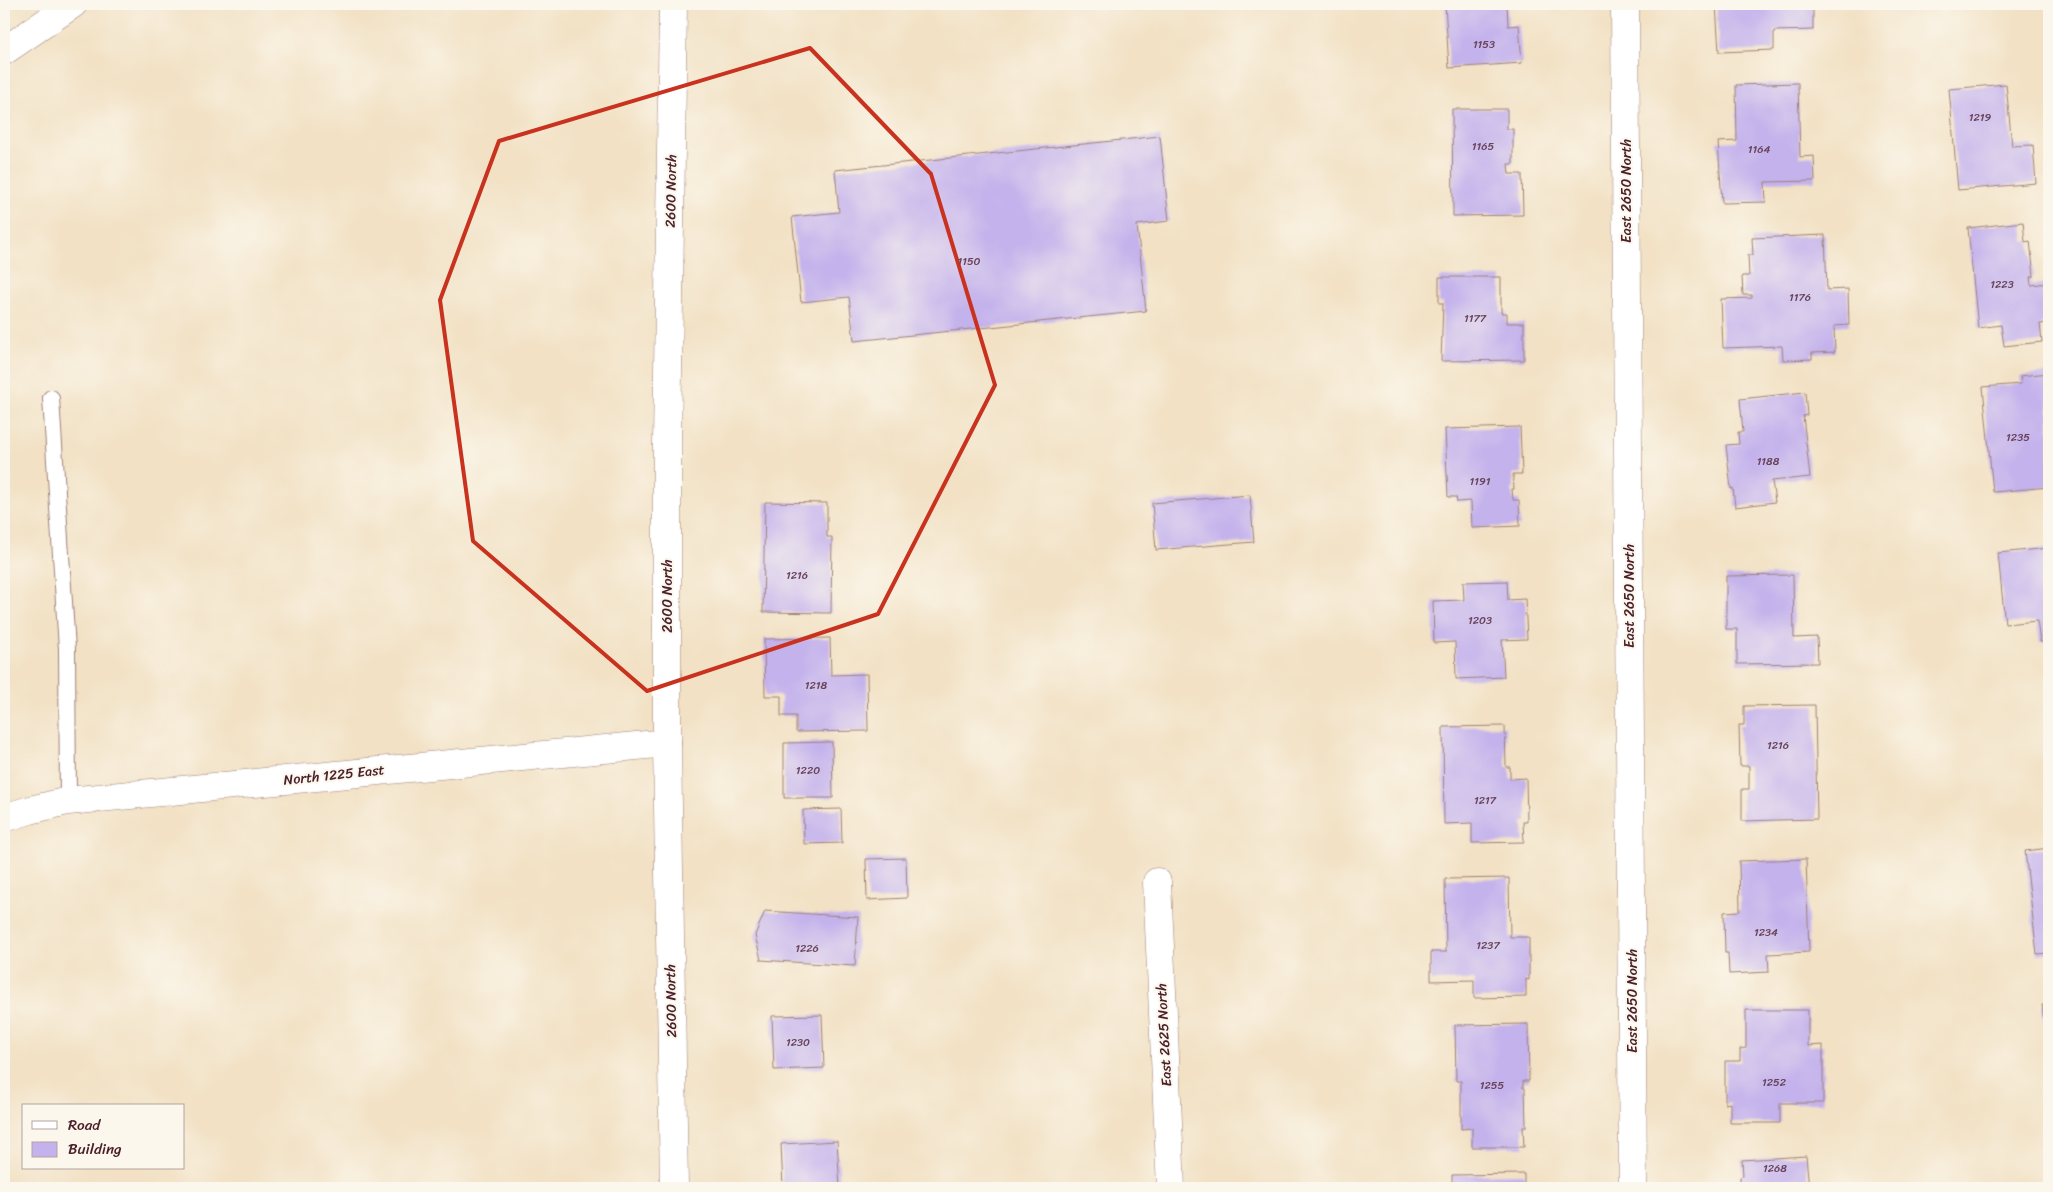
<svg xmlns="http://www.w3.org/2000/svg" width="2053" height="1192" viewBox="0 0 2053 1192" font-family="Sriracha,sans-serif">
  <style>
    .building { fill: #c4b2ec }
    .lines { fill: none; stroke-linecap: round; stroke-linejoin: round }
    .lane-casing { stroke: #9e8078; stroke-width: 18 }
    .street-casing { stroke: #9e8078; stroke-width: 29 }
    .secondary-casing { stroke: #9e8078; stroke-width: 29 }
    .lane { stroke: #fff; stroke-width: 16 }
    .street { stroke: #fff; stroke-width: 28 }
    .secondary { stroke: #fff; stroke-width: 28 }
    .marked { fill: none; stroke: #c8321e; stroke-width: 4; stroke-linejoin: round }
    .labels { text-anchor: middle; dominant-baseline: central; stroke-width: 4; stroke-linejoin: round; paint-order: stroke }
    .number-label { font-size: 11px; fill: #68445b }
    .street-label { font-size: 14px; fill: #4a1f2b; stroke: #fbf7ec }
  </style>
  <rect width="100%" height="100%" fill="#fbf7ec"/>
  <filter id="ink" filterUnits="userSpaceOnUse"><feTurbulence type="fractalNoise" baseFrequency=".02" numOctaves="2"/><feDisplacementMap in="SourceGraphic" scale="10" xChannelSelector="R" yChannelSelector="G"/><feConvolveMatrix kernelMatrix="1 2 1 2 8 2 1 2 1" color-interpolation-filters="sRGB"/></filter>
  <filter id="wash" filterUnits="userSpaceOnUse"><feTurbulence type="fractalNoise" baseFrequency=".0096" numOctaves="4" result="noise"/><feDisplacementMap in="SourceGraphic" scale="20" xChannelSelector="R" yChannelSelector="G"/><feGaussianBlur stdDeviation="1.12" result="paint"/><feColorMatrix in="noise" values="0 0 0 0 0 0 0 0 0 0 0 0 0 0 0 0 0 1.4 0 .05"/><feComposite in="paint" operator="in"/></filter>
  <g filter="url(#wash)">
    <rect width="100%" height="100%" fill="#f2e1c4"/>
    <g id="blocks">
      <g class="building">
        <polygon points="1445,4 1507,4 1508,26 1519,25 1522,63 1449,68"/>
        <polygon points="1716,4 1813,4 1813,30 1774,31 1774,50 1719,52"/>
        <polygon points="1798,83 1800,157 1814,156 1815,181 1765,182 1766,202 1722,203 1718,142 1737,141 1736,85"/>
        <polygon points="2006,84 2012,146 2033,145 2036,183 1958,190 1949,89"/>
        <polygon points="1452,109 1507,109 1507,129 1513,129 1513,164 1508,164 1509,174 1522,174 1523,215 1453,216"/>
        <polygon points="1160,136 1169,221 1137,225 1146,311 854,341 849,297 801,302 792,217 839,212 835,170"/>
        <polygon points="2023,222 2025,242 2030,241 2034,276 2030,277 2031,285 2049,283 2049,323 2040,324 2042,342 2004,346 2001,325 1978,328 1968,228"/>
        <polygon points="1825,235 1827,290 1848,289 1849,325 1834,326 1835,352 1812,353 1812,359 1783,360 1782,346 1723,348 1721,299 1752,298 1752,295 1743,295 1742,276 1749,276 1748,255 1753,255 1752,238"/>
        <polygon points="1439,277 1501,277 1501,313 1507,313 1507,323 1524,323 1524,360 1441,361 1443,303 1439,303"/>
        <polygon points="2049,373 2049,487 1993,492 1983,387 2021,384 2020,376"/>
        <polygon points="1805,392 1807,415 1803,416 1810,477 1772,481 1775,502 1735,507 1733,488 1731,489 1726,445 1739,444 1738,432 1743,432 1740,399"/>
        <polygon points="1520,427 1522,474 1513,474 1514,489 1512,489 1513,500 1519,500 1520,526 1472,528 1471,501 1457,502 1456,497 1448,497 1445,429"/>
        <polygon points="1250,495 1254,542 1156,550 1152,503"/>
        <polygon points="765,502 827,503 827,537 832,537 831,613 763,612"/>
        <polygon points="2049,548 2049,641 2040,642 2037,621 2005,624 1998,553"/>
        <polygon points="1793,575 1794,638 1817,637 1818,663 1737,664 1737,629 1726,629 1726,576"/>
        <polygon points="1507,581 1508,600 1525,599 1527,639 1502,640 1504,677 1456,679 1455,642 1434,643 1433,601 1464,600 1463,582"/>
        <polygon points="830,638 831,675 867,674 868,731 796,732 796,716 781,716 781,696 765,696 764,639"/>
        <polygon points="1815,705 1817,819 1742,821 1742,789 1749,789 1749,766 1740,766 1739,725 1744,725 1744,706"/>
        <polygon points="1505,726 1506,767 1510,767 1510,779 1526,778 1527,822 1523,822 1524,842 1472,843 1472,823 1444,824 1443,727"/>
        <polygon points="832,742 833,798 784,798 784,743"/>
        <polygon points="841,809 842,843 804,844 803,810"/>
        <polygon points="2049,848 2049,953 2037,954 2025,851"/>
        <polygon points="906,858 907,898 867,900 866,859"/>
        <polygon points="1806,859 1809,952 1768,954 1769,972 1729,974 1728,953 1725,953 1724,912 1740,911 1739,861"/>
        <polygon points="1509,878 1510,937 1529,937 1529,980 1526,979 1526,997 1474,998 1474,980 1431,981 1431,952 1446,952 1445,879"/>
        <polygon points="765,911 858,917 855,966 761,960 755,935"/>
        <polygon points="2049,1004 2049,1055 2048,1056 2042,1005"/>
        <polygon points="1746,1010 1808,1010 1808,1046 1823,1045 1823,1103 1780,1103 1780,1123 1730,1123 1730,1103 1725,1104 1725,1061 1740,1061 1740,1049 1746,1048"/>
        <polygon points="822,1015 824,1068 774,1070 772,1016"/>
        <polygon points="1528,1024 1529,1081 1523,1081 1523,1088 1525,1088 1526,1127 1523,1127 1524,1147 1472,1147 1472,1128 1461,1129 1461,1081 1456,1081 1455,1025"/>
        <polygon points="837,1141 840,1188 783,1188 781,1144"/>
        <polygon points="1806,1156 1809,1188 1740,1188 1740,1177 1743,1176 1742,1160"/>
        <polygon points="1524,1174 1524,1188 1452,1188 1452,1175"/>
      </g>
    </g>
  </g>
  <g filter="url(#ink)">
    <use href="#blocks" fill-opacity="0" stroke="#9e8078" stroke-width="1"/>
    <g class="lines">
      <g class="lane-casing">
        <polyline id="lane" points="51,398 67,649 68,801"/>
      </g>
      <g class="street-casing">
        <g id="street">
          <polyline points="1625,4 1633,1188"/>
          <polyline points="4,51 73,4"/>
          <polyline points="4,818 30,810 68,801 667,743"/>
          <polyline points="1157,882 1171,1188"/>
        </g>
      </g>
      <g class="secondary-casing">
        <polyline id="secondary" points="673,4 667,445 667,743 674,1188"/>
      </g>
      <use href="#lane" class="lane"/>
      <use href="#street" class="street"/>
      <use href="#secondary" class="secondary"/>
    </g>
  </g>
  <path class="marked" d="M810,48L931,174L995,385L878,614L647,691L473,541L440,300L499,141Z"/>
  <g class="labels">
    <g class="number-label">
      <text x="1484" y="44">1153</text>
      <text x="1980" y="117">1219</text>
      <text x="1483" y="146">1165</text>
      <text x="1759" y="149">1164</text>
      <text x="969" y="261">1150</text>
      <text x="2002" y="284">1223</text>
      <text x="1800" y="297">1176</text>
      <text x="1475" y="318">1177</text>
      <text x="2018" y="437">1235</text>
      <text x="1768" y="461">1188</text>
      <text x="1480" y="481">1191</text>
      <text x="797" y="575">1216</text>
      <text x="1480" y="620">1203</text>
      <text x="816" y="685">1218</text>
      <text x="1778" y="745">1216</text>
      <text x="808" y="770">1220</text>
      <text x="1485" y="800">1217</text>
      <text x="1766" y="932">1234</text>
      <text x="1488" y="945">1237</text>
      <text x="807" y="948">1226</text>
      <text x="798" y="1042">1230</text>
      <text x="1774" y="1082">1252</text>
      <text x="1492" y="1085">1255</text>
      <text x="1775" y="1168">1268</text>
    </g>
    <g class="street-label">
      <text transform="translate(671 191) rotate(-89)">2600 North</text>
      <text transform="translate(1626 191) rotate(-90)">East 2650 North</text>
      <text transform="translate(667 596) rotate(-90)">2600 North</text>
      <text transform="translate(1629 596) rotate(-90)">East 2650 North</text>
      <text transform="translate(334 775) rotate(-6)">North 1225 East</text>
      <text transform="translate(671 1001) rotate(-91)">2600 North</text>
      <text transform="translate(1632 1001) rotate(-90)">East 2650 North</text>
      <text transform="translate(1164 1035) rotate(-93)">East 2625 North</text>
    </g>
  </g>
  <rect width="2053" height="1192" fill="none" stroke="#fbf7ec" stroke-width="20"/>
  <rect x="22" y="1104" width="162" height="65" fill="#fbf7ec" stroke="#b4a19f"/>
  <rect x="32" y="1121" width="25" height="8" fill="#ffffff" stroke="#b4a19f"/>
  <text x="68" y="1130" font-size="15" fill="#4a1f2b">Road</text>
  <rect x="32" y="1142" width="25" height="15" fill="#c4b2ec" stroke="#b4a19f"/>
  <text x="68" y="1154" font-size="15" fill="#4a1f2b">Building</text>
</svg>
